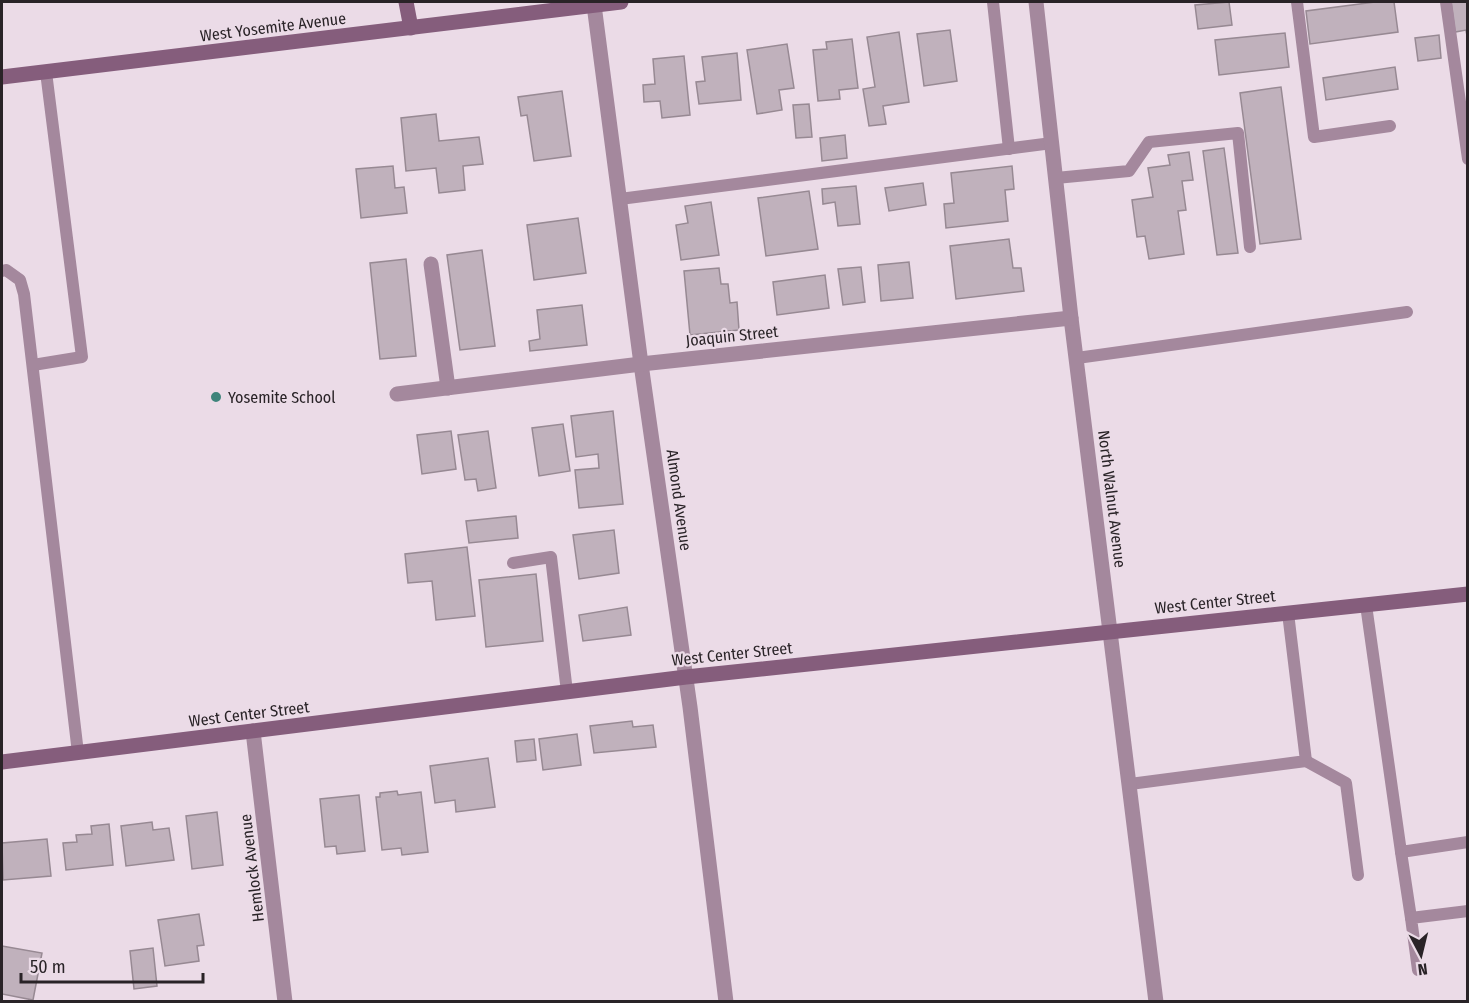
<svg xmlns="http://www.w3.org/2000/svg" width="1469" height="1003" viewBox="0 0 1469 1003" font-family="'Fira Sans Condensed',sans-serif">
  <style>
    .building { fill: #c0b1bc; stroke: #978993; stroke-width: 1.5 }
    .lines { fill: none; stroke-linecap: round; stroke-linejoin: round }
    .lane { stroke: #a4889d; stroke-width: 12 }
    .street { stroke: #a4889d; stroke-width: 15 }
    .secondary { stroke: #855d7c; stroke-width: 15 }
    .poi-dot { fill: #3e847b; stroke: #ebdbe7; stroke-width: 2 }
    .labels { text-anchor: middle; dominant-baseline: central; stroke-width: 4.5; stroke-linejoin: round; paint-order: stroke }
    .street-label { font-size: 16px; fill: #292327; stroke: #ebdbe7 }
    .poi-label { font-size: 16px; fill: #292327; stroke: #ebdbe7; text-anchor: start }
  </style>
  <rect width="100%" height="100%" fill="#ebdbe7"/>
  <g class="building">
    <polygon points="1229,2 1232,25 1198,29 1195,5"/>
    <polygon points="1375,2 1394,2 1398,32 1310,44 1306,11"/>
    <polygon points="1451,2 1468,2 1468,41 1466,30 1455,32"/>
    <polygon points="950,30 957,81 924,86 917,34"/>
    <polygon points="899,32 909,102 883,106 886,124 869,126 863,89 875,87 867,37"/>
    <polygon points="1285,33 1289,67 1219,75 1215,40"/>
    <polygon points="1439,35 1441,58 1418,61 1415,38"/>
    <polygon points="852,39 858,88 839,90 840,99 818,101 813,50 827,49 826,42"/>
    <polygon points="787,44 794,88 779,90 782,110 757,114 747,50"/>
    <polygon points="737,53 741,100 699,104 696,82 705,81 702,57"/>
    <polygon points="684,56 690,115 662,118 660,101 644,102 643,85 655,84 653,59"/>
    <polygon points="1395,67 1398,89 1326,100 1323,78"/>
    <polygon points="1281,87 1301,239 1260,244 1240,93"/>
    <polygon points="562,91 571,156 534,161 527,115 521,116 518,97"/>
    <polygon points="809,104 812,137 796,138 793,105"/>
    <polygon points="436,114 439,141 479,137 483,164 463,166 465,190 439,193 436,168 406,171 401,118"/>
    <polygon points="845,135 847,158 822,161 820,138"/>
    <polygon points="1224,148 1238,253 1217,255 1203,151"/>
    <polygon points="1189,152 1193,180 1182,181 1186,210 1178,211 1184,254 1149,259 1145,236 1137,237 1132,200 1153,197 1148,168 1170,165 1168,155"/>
    <polygon points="393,166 395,188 404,187 407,213 361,218 356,169"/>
    <polygon points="1012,166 1014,189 1005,190 1008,221 946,228 944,204 954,203 951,173"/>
    <polygon points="923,183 926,205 889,211 885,188"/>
    <polygon points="856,186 860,224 838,226 835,202 823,204 822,189"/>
    <polygon points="809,191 818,249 766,256 758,198"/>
    <polygon points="711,202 719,255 681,260 676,225 688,223 685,206"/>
    <polygon points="578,218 586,273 534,280 527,225"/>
    <polygon points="1009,239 1013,268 1021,268 1024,291 956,299 950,246"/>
    <polygon points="482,250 495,346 460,350 447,255"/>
    <polygon points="406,259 416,356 380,359 370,263"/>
    <polygon points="909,262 913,298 881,301 878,265"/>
    <polygon points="861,267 865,302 843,305 838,269"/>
    <polygon points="719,268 721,284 728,284 730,303 737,302 739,330 690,335 684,271"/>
    <polygon points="825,275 829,308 777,315 773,282"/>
    <polygon points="582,305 587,345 530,351 529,341 540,339 537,310"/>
    <polygon points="613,411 623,504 579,508 575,470 599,468 598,454 576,457 571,416"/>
    <polygon points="563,424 570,471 539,476 532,428"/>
    <polygon points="451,431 456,469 422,474 417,435"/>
    <polygon points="488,431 496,488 478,491 476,479 465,480 458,435"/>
    <polygon points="516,516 518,538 469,543 466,521"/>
    <polygon points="614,530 619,573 579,579 573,535"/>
    <polygon points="467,547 475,616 436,620 432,581 408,583 405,554"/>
    <polygon points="536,574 543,641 486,647 479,580"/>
    <polygon points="627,607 631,635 583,641 579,615"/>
    <polygon points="632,721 633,727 653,725 656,747 594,753 590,726"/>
    <polygon points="577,734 581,765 543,770 539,739"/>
    <polygon points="534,739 536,760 517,762 515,741"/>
    <polygon points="488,758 495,807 456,812 455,800 435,803 430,766"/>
    <polygon points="397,791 398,795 421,792 428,852 402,855 401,848 382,850 376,797 380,797 380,793"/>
    <polygon points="359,795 365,851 337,854 336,846 325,847 320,799"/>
    <polygon points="217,812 223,865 192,869 186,816"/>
    <polygon points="152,822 153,830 169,828 174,860 126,866 121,826"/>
    <polygon points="109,824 113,865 66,870 63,843 77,842 76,835 92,834 91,826"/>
    <polygon points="47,839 51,876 3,880 2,843"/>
    <polygon points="199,914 204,945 197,946 199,961 165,966 158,920"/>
    <polygon points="2,946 42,953 33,1000 2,994"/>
    <polygon points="153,948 157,986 134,989 130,951"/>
  </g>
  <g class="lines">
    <g class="lane">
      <polyline points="993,2 1009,149"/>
      <polyline points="1297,2 1314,137 1390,126"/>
      <polyline points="1446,2 1468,159"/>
      <polyline points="1056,178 1129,171 1149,142 1238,133 1250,247"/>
      <polyline points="620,199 1052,143"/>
      <polyline points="2,271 6,270 20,280 24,294 78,753"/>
      <polyline points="1077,358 1407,312"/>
      <polyline points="33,365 82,357 46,72"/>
      <polyline points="513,563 551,557 567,692"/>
      <polyline points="1366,605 1401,852 1468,842"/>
      <polyline points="1306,761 1346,783 1358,875"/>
      <polyline points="1130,784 1306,761 1288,613"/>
      <polyline points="1401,852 1411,918"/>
      <polyline points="1418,970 1411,918 1468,911"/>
    </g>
    <g class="street">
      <polyline points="1036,2 1071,318 1156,1002"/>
      <polyline points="594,5 641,364 690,707 726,1002"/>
      <polyline points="431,264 448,388"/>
      <polyline points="397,394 641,364 1071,318"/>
      <polyline points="253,731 285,1002"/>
    </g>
    <g class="secondary">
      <polyline points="406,2 411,28"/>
      <polyline points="2,77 621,2"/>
      <polyline points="2,762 686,677 1468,594"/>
    </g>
  </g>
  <circle class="poi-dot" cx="216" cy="397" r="6"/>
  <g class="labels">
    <g class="street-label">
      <text transform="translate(273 27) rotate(-7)">West Yosemite Avenue</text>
      <text transform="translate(732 336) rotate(-6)">Joaquin Street</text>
      <text transform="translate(1112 499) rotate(83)">North Walnut Avenue</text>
      <text transform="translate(679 500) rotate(82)">Almond Avenue</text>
      <text transform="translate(1215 602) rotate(-6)">West Center Street</text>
      <text transform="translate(732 654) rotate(-6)">West Center Street</text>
      <text transform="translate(249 714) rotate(-7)">West Center Street</text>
      <text transform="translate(252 868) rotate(-97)">Hemlock Avenue</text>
    </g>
    <g class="poi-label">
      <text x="228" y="397">Yosemite School</text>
    </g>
  </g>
  <rect width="1469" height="1003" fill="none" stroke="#292327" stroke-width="6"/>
  <g transform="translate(1421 955) rotate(173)" stroke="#ebdbe7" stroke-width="4.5" paint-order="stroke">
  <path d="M0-4.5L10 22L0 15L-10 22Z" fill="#292327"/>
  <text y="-9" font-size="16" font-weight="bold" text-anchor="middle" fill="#292327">N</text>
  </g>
  <path d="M21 973v9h182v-9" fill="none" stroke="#292327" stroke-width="3"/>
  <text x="30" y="973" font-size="18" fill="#292327" stroke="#ebdbe7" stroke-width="4.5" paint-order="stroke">50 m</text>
</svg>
